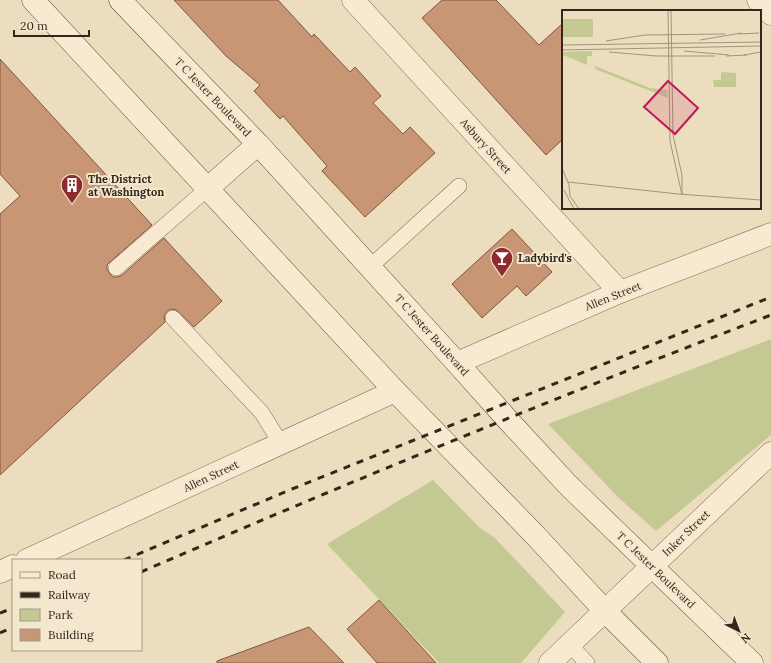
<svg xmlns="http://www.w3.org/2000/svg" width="771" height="663" viewBox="0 0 771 663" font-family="Lora,serif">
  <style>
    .green { fill: #c4c993 }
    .building { fill: #c89575; stroke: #81573f }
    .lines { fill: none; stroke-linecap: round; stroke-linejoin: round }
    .lane-casing { stroke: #836d58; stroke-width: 16 }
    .street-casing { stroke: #836d58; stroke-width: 23 }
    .secondary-casing { stroke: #644f3b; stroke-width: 23 }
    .lane { stroke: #f7ead1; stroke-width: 15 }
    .street { stroke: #f7ead1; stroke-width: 22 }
    .secondary { stroke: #f7ead1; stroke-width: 22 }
    .rail { stroke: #33261c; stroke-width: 3; stroke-dasharray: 7 7; stroke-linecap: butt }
    .labels { text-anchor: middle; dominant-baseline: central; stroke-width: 4; stroke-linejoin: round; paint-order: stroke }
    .street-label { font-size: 11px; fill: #33261c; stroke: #f3e7cd }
    .poi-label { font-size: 11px; font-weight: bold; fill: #33261c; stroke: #f3e7cd; text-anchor: start }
    .inset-road { fill: none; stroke: #a1947d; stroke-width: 1 }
    .view { fill: #c2185b; fill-opacity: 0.15; stroke: #c2185b; stroke-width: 2 }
    .inset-edge { fill: none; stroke: #33261c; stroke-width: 2 }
  </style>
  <rect width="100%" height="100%" fill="#ebddbe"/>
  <g class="green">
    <polygon points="771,339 771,435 656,531 619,498 548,424"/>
    <polygon points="433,480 480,528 494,537 565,612 521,663 439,663 327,544"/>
  </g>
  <g class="building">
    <polygon points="174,0 278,0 312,37 314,34 350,72 355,67 381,96 373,103 403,134 410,127 435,153 365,217 322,171 327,166 283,116 280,119 254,91 260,85 226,56"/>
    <polygon points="442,0 496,0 539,45 563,23 563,139 546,155 422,18"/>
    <polygon points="0,59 152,225 110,262 107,265 107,269 110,274 113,277 117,277 122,275 164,238 222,301 194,327 176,310 171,309 167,311 164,316 165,322 0,475 0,214 20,196 0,174"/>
    <polygon points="512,229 552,272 526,296 517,286 482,318 452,284"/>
    <polygon points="379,600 436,663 377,663 347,629"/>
    <polygon points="309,627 344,663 217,663 217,661"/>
  </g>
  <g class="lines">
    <g class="lane-casing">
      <g id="lane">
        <polyline points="370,267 459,186"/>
        <polyline points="116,268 207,189"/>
        <polyline points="173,318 262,413 281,444"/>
        <polyline points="570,645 587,663"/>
      </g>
    </g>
    <g class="street-casing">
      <g id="street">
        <polyline points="353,0 620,292"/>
        <polyline points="758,0 771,14"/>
        <polyline points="457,363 620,292 771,234"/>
        <polyline points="27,560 395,391"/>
        <polyline points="0,572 13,566"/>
        <polyline points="550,663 771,453"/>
      </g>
    </g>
    <g class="secondary-casing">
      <g id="secondary">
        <polyline points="33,0 395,391 535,535 605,611 657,663"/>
        <polyline points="120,0 258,144 457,363 507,419 568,485 752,663"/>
        <polyline points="207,189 258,144"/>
      </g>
    </g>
    <use href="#lane" class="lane"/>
    <use href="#street" class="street"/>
    <use href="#secondary" class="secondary"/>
    <g class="rail">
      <polyline points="124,560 292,489 771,297"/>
      <path d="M141,572C349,482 559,396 771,315"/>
      <polyline points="0,613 13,608"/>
      <polyline points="0,633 13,627"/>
    </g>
  </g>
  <defs>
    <g id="building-pin" transform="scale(1.15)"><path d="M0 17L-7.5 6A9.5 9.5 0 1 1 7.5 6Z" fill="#8f2a2e" stroke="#f3e7cd"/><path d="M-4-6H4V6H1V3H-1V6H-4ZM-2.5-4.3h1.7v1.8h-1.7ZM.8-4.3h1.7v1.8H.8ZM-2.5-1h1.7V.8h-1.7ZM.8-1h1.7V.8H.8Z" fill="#fff"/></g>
    <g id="bar-pin" transform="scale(1.15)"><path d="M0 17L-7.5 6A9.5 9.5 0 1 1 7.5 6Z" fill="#8f2a2e" stroke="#f3e7cd"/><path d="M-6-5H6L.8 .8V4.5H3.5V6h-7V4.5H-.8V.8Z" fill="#fff"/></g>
  </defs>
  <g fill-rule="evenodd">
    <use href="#building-pin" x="72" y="185"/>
    <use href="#bar-pin" x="502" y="258"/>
  </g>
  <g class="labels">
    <g class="street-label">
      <text transform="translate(213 97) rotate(46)">T C Jester Boulevard</text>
      <text transform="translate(486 146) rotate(48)">Asbury Street</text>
      <text transform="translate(613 296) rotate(-22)">Allen Street</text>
      <text transform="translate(432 335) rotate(48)">T C Jester Boulevard</text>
      <text transform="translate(211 476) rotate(-25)">Allen Street</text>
      <text transform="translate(686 533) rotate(-44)">Inker Street</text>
      <text transform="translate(656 570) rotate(44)">T C Jester Boulevard</text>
    </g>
    <g class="poi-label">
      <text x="88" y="179">The District<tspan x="88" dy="13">at Washington</tspan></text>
      <text x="518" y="258">Ladybird's</text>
    </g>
  </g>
  <g transform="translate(562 10)">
    <rect width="199" height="199" fill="#ebddbe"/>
    <path d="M0,9H31V27H0ZM30,41V46H25V55L1,45V42ZM33,56L88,78L105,80L106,88L33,59ZM159,62L174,63V77H152L151,70H159Z" fill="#c4c993"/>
    <path class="inset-road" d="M106,0L108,131L120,185M109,0L111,125L120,165V185M177,24L197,23M83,25L163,24M138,30L179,23M44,31L83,25M0,35L199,32M0,40L199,36M122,41L167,45M47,42L94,46M182,45L199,42M94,46H153M164,46L185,45M0,158L7,175L8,186L17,199M6,172L116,184L199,190M2,180L12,199"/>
    <path class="view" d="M106,71L136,98L113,124L82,97Z"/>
    <rect width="199" height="199" class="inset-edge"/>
  </g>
  <rect x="12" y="559" width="130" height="92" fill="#f3e7cd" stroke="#a69a86"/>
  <rect x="20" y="572" width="20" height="6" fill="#f7ead1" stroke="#a69a86"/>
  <text x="48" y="579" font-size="12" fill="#33261c">Road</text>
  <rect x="20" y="592" width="20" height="6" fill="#33261c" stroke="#a69a86"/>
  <text x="48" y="599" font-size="12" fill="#33261c">Railway</text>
  <rect x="20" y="609" width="20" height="12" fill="#c4c993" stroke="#a69a86"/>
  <text x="48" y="619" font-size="12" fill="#33261c">Park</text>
  <rect x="20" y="629" width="20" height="12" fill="#c89575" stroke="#a69a86"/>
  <text x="48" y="639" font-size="12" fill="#33261c">Building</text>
  <g transform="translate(739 631) rotate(138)" stroke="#f3e7cd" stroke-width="3" paint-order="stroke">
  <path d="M0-3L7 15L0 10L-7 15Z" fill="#33261c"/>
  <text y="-6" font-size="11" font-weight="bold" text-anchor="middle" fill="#33261c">N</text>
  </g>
  <path d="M14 30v6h75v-6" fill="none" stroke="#33261c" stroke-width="2"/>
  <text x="20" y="30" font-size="12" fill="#33261c" stroke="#f3e7cd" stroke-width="3" paint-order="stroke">20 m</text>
</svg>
